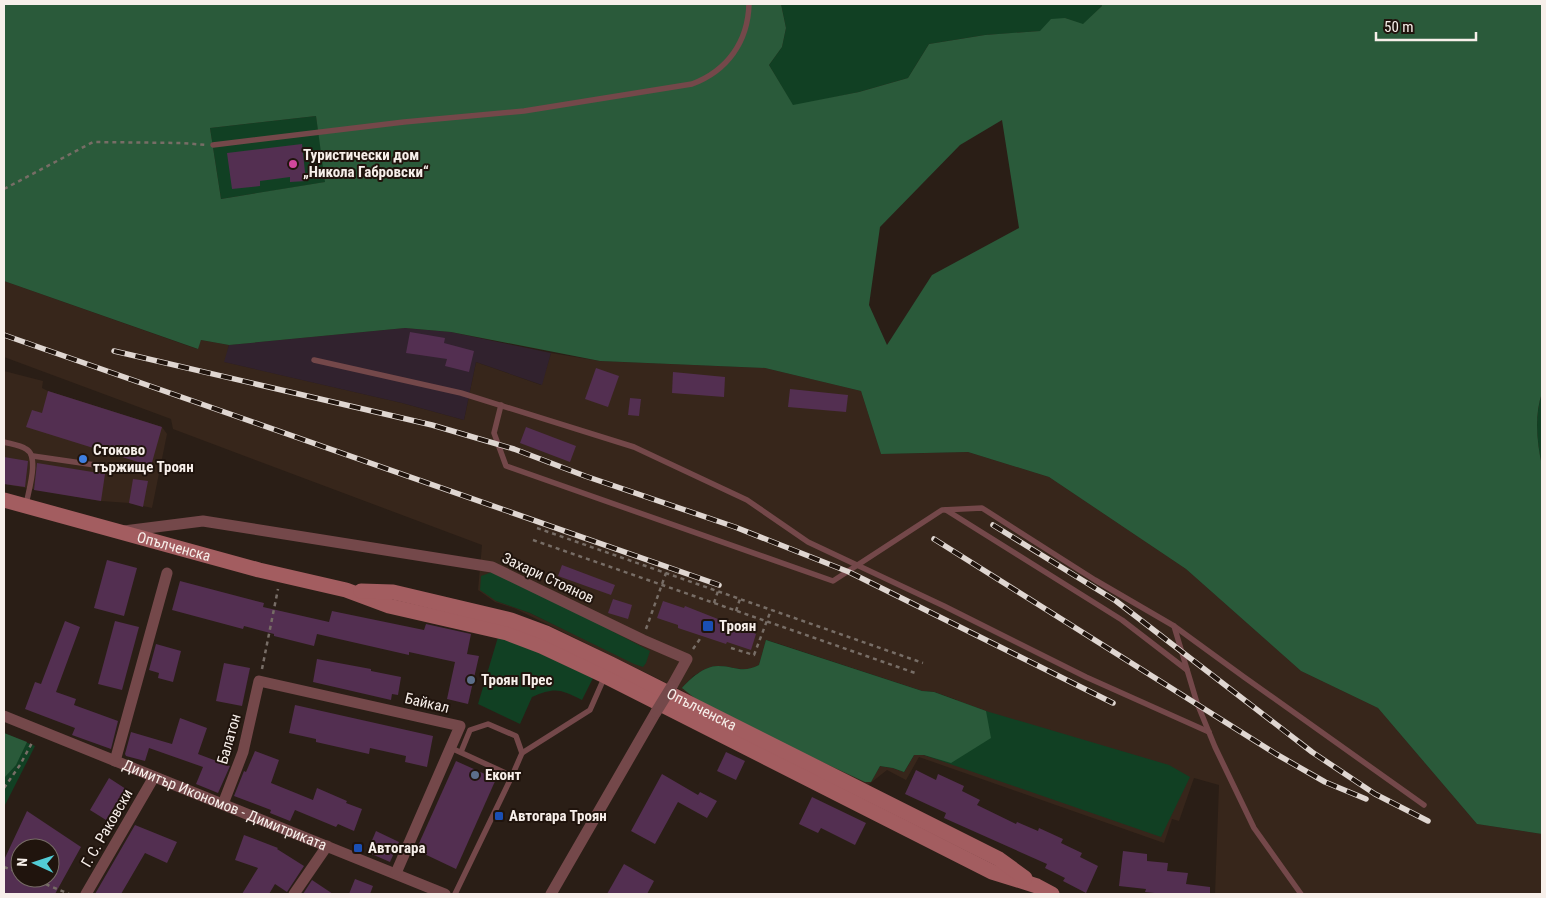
<svg xmlns="http://www.w3.org/2000/svg" width="1546" height="898" viewBox="0 0 1546 898" font-family="'Roboto Condensed',sans-serif">
  <style>
    .built { fill: #37261b; fill-rule: evenodd }
    .industrial { fill: #31222e }
    .green { fill: #114023 }
    .forest { fill: #2a5a3a; fill-rule: evenodd }
    .building { fill: #532f51; fill-rule: evenodd }
    .lines { fill: none; stroke-linecap: round; stroke-linejoin: round }
    .path { stroke: #776d66; stroke-width: 2.5; stroke-dasharray: 4 4; stroke-linecap: butt }
    .lane { stroke: #74484a; stroke-width: 5.5 }
    .street { stroke: #74484a; stroke-width: 11 }
    .secondary { stroke: #a35d60; stroke-width: 15 }
    .rail-casing { stroke: #dfd6d1; stroke-width: 5.5 }
    .rail { stroke: #20140d; stroke-width: 4; stroke-dasharray: 11; stroke-linecap: butt }
    .street-bridge { stroke: #74484a; stroke-width: 11 }
    .hotel-dot { fill: #d1479c; stroke: #20140d; stroke-width: 2 }
    .shop-dot { fill: #3f7fe0; stroke: #20140d; stroke-width: 2 }
    .transit-dot { fill: #1a4fb4; stroke: #20140d; stroke-width: 2 }
    .service-dot { fill: #5c6f8a; stroke: #20140d; stroke-width: 2 }
    .labels { text-anchor: middle; dominant-baseline: central; stroke-width: 4; stroke-linejoin: round; paint-order: stroke }
    .poi-label { font-size: 15px; font-weight: bold; fill: #f7efea; stroke: #20140d; text-anchor: start }
    .street-label { font-size: 15px; fill: #f7efea; stroke: #20140d }
  </style>
  <rect width="100%" height="100%" fill="#2a1e16"/>
  <g class="built">
    <path d="M4,281L197,349L201,340L229,345L225,362L402,403L464,420L476,362L541,385L551,353L600,361L765,368L861,391L881,454L968,452L1049,477L1186,569L1301,671L1378,708L1477,824L1542,834V894H1215L1219,785L1194,778L1179,821L1172,819L1164,843L919,757L906,780L887,770L868,785L780,745L696,702L685,692L514,608L495,602L478,590L482,545L173,429L171,419L4,357ZM492,572L643,667L530,613L496,601ZM767,640L922,691L934,692L957,700L951,763L923,755H914L904,772L893,768L880,766L871,781L683,689L693,676L715,666L749,670L759,665Z"/>
    <polygon points="4,371 43,381 42,388 48,391 162,427 167,434 152,508 129,503 101,501 4,484"/>
  </g>
  <polygon class="industrial" points="405,328 451,332 551,353 542,385 476,362 464,420 402,403 224,362 229,345"/>
  <g class="green">
    <polygon points="781,4 1101,4 1102,6 1083,25 1065,18 1041,31 985,35 929,44 908,78 859,92 793,106 769,65 782,47 786,28"/>
    <polygon points="316,116 326,182 221,199 210,128"/>
    <path d="M1542,393V466C1537,443 1534,416 1542,393Z"/>
    <polygon points="492,572 530,588 650,651 646,663 643,667 634,664 530,613 496,601 480,590 481,576"/>
    <path d="M498,637L535,651L593,678L582,700C560,689 555,687 532,697L520,724L478,704Z"/>
    <path d="M766,640L922,691L934,692L986,711L1169,765L1190,777L1161,837L924,755H914L904,772L893,768L880,766L871,782H865L682,688C690,679 704,666 718,666C735,666 742,674 759,665Z"/>
    <polygon points="4,733 35,746 4,807"/>
  </g>
  <g class="forest">
    <path d="M4,4H781L786,28L782,47L769,65L793,105L859,92L908,78L929,44L985,35L1040,31L1051,19L1065,18L1083,24L1102,6L1101,4H1542V393C1534,416 1537,443 1542,466V834L1477,824L1378,708L1301,671L1186,569L1049,477L968,452L881,454L861,391L765,368L600,361L451,332L405,328L229,345L201,340L198,349L4,281ZM316,116L325,182L221,199L210,128ZM1002,120L1019,228L932,275L887,345L869,305L880,227L960,145Z"/>
    <path d="M766,640L922,691L934,692L986,711L991,738L951,763L924,755H914L904,772L893,768L880,766L871,782H865L762,734L697,700L682,688C690,679 704,666 718,666C735,666 742,674 759,665Z"/>
    <polygon points="4,733 27,742 16,765 4,778"/>
  </g>
  <g class="building">
    <polygon points="302,144 306,181 290,182 290,177 260,181 260,186 232,189 227,153"/>
    <polygon points="410,332 445,338 444,343 474,351 469,372 445,366 447,359 406,353"/>
    <polygon points="596,368 619,376 608,407 585,399"/>
    <polygon points="673,372 725,377 724,397 672,393"/>
    <polygon points="790,389 848,395 846,412 788,407"/>
    <polygon points="48,391 162,427 151,466 26,427 32,410 42,413"/>
    <polygon points="630,398 641,399 639,416 628,415"/>
    <polygon points="526,427 576,446 570,462 520,443"/>
    <polygon points="4,457 28,461 25,487 4,484"/>
    <polygon points="37,463 105,474 101,501 34,490"/>
    <polygon points="133,479 148,481 143,507 129,503"/>
    <polygon points="107,560 137,568 124,616 94,608"/>
    <polygon points="562,565 615,585 611,595 558,576"/>
    <polygon points="180,581 264,603 263,607 329,622 332,611 424,630 426,624 471,634 467,654 479,656 468,704 447,699 455,662 409,652 409,655 317,634 314,646 274,636 274,634 244,626 243,629 172,610"/>
    <polygon points="613,599 632,605 628,619 608,613"/>
    <polygon points="663,601 684,608 685,606 756,634 751,650 727,642 726,644 678,628 678,625 657,618"/>
    <polygon points="65,621 80,627 56,692 76,699 74,705 118,721 111,749 72,735 75,728 25,709 35,682 41,684"/>
    <polygon points="115,621 139,627 122,690 98,684"/>
    <polygon points="156,644 181,651 173,682 158,678 159,673 149,670"/>
    <polygon points="317,659 371,669 371,671 401,677 398,695 392,694 391,700 313,682"/>
    <polygon points="224,663 250,668 242,706 216,701"/>
    <polygon points="295,705 433,736 427,767 405,762 406,756 370,748 369,754 316,742 316,739 289,733"/>
    <polygon points="180,718 207,728 198,754 230,766 218,793 196,784 203,767 149,748 145,761 126,756 125,754 131,732 172,744"/>
    <polygon points="255,751 279,760 271,783 313,800 317,788 347,801 346,803 362,809 354,831 338,824 336,827 295,810 290,821 270,813 271,810 234,796 244,771 246,772"/>
    <polygon points="726,752 745,761 736,780 717,771"/>
    <polygon points="456,761 496,779 456,869 416,850"/>
    <polygon points="916,770 936,780 938,774 964,786 962,791 980,800 977,805 1016,824 1017,822 1038,831 1039,828 1063,839 1061,843 1082,853 1080,857 1098,866 1086,893 1063,881 1065,878 1045,868 1047,864 944,818 946,813 905,794"/>
    <polygon points="662,774 698,795 700,792 717,801 707,818 678,802 655,844 631,831"/>
    <polygon points="109,778 129,791 121,806 116,803 106,820 90,810"/>
    <polygon points="812,797 866,823 855,845 821,828 818,833 799,824"/>
    <path d="M27,811L81,847L55,894H4V860ZM20,848H50V878H20Z"/>
    <polygon points="135,825 177,842 167,863 145,853 121,894 95,894"/>
    <polygon points="376,831 399,842 390,862 367,852"/>
    <polygon points="244,835 278,848 277,849 304,866 287,892 275,884 269,894 242,894 258,868 235,860"/>
    <polygon points="1123,851 1147,854 1147,861 1168,863 1167,871 1188,873 1186,884 1210,887 1210,894 1164,894 1145,892 1146,889 1119,886"/>
    <polygon points="624,864 654,881 647,894 607,894"/>
    <polygon points="355,879 373,886 370,894 349,894"/>
    <polygon points="312,880 333,894 303,894"/>
  </g>
  <g class="lines">
    <g class="path">
      <polyline points="4,189 93,142 182,143 206,145"/>
      <polyline points="537,528 923,663"/>
      <polyline points="533,540 918,674"/>
      <polyline points="714,603 718,591"/>
      <polyline points="736,611 740,599"/>
      <polyline points="646,629 666,573"/>
      <polyline points="731,648 754,655 771,610"/>
      <polyline points="693,649 702,636"/>
      <polyline points="262,669 278,589"/>
      <polyline points="4,788 20,765 33,741"/>
      <polyline points="4,867 20,873"/>
      <polyline points="31,878 69,894"/>
    </g>
    <g class="lane">
      <path d="M213,145L404,122L524,111L692,84C727,71 748,42 749,4"/>
      <polyline points="314,360 461,393 634,447 747,500 808,542 944,606 1086,677 1209,732"/>
      <polyline points="501,405 494,433 506,466 833,581 942,510 982,508 1095,580 1174,626 1244,677 1424,805"/>
      <path d="M4,442C11,444 20,445 26,449C40,456 28,492 26,505"/>
      <polyline points="33,456 102,466"/>
      <polyline points="946,510 1122,620 1187,670"/>
      <polyline points="1174,626 1197,703 1215,747 1254,828 1301,894"/>
      <polyline points="451,748 512,776 455,894"/>
      <polyline points="461,752 470,730 488,724 516,736 522,753"/>
      <polyline points="512,776 522,753 590,710 605,676"/>
    </g>
    <g class="street">
      <polyline points="124,531 203,521 492,567 643,640 687,659 672,686"/>
      <path id="s1" d="M4,716L445,894"/>
      <polyline points="115,761 167,573"/>
      <polyline points="223,804 243,752 259,681 460,726 396,873"/>
      <polyline points="86,894 154,777"/>
      <polyline points="294,894 327,846"/>
      <polyline points="551,894 656,712"/>
    </g>
    <g class="secondary">
      <path id="s2" d="M4,500L259,570L346,590L389,606L507,633L541,646L605,676L992,872L1037,886L1052,894"/>
      <path id="s3" d="M361,591L393,592L511,620L546,633L611,664L999,859L1025,878"/>
    </g>
    <g class="rail-casing">
      <g id="rail">
        <polyline points="4,335 719,585"/>
        <polyline points="114,351 432,425 514,449 585,476 735,527 849,572 1113,703"/>
        <polyline points="993,525 1116,601 1312,752 1375,794 1428,821"/>
        <polyline points="934,539 1276,754 1325,782 1366,799"/>
      </g>
    </g>
    <use href="#rail" class="rail"/>
    <polyline class="street-bridge" points="656,712 672,686"/>
  </g>
  <circle class="hotel-dot" cx="293" cy="164" r="5"/>
  <circle class="shop-dot" cx="83" cy="459" r="5"/>
  <g class="transit-dot">
    <rect x="702" y="620" width="12" height="12" rx="2.5"/>
    <rect x="494" y="811" width="10" height="10" rx="2.5"/>
    <rect x="353" y="843" width="10" height="10" rx="2.5"/>
  </g>
  <g class="service-dot">
    <circle cx="471" cy="680" r="5"/>
    <circle cx="475" cy="775" r="5"/>
  </g>
  <g class="labels">
    <g class="poi-label">
      <text x="303" y="155">Туристически дом<tspan x="303" dy="17">„Никола Габровски“</tspan></text>
      <text x="93" y="450">Стоково<tspan x="93" dy="17">тържище Троян</tspan></text>
      <text x="719" y="626">Троян</text>
      <text x="481" y="680">Троян Прес</text>
      <text x="485" y="775">Еконт</text>
      <text x="509" y="816">Автогара Троян</text>
      <text x="368" y="848">Автогара</text>
    </g>
    <g class="street-label">
      <text stroke="none"><textPath href="#s2" startOffset="176">Опълченска</textPath></text>
      <text transform="translate(548 578) rotate(25)">Захари Стоянов</text>
      <text transform="translate(427 703) rotate(13)">Байкал</text>
      <text stroke="none"><textPath href="#s3" startOffset="364">Опълченска</textPath></text>
      <text transform="translate(229 739) rotate(-74)">Балатон</text>
      <text stroke="none"><textPath href="#s1" startOffset="238">Димитър Икономов - Димитриката</textPath></text>
      <text transform="translate(107 828) rotate(-60)">Г. С. Раковски</text>
    </g>
  </g>
  <rect width="1546" height="898" fill="none" stroke="#f7efea" stroke-width="10"/>
  <g transform="translate(35 863) rotate(273)"><circle r="24" fill="#20140d" stroke="#766c65"/>
  <path d="M0-4L9 19L0 12L-9 19Z" fill="#52ccd6"/>
  <text y="-8" font-size="14" font-weight="bold" text-anchor="middle" fill="#f7efea">N</text>
  </g>
  <path d="M1376 32v8h100v-8" fill="none" stroke="#f7efea" stroke-width="2.5"/>
  <text x="1384" y="32" font-size="15" fill="#f7efea" stroke="#20140d" stroke-width="4" paint-order="stroke">50 m</text>
</svg>
